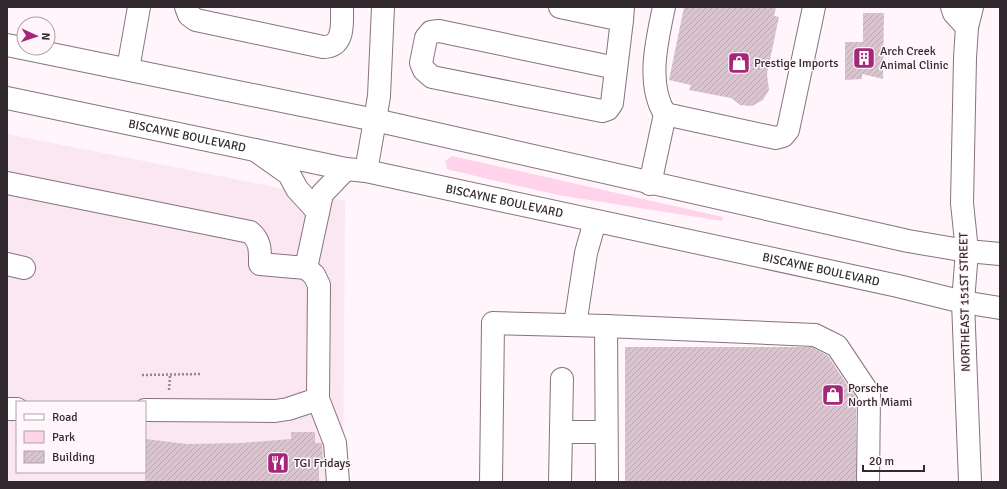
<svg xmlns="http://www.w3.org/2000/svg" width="1007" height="489" viewBox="0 0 1007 489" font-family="Signika,sans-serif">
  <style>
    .built { fill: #fae7f1; fill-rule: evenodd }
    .green { fill: #ffd3ea }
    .building { fill: url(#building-hatch) }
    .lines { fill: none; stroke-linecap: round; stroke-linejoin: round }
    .minor-casing { stroke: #87737e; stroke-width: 24 }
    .major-casing { stroke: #87737e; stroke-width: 24 }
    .path { stroke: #92898e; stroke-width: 2.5; stroke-dasharray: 2 2; stroke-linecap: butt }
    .minor { stroke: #fff; stroke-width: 22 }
    .major { stroke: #fff; stroke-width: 22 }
    .labels { text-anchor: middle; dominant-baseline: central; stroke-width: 3; stroke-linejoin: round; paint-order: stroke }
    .poi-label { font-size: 12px; fill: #31292d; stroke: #fff5fa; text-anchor: start }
    .street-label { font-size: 12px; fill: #31292d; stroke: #fff5fa }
  </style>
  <defs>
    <pattern id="building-hatch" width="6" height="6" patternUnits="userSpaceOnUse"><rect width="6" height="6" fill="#dac4cf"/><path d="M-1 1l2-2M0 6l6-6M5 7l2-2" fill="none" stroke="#bca8b2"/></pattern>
  </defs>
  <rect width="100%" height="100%" fill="#fff5fa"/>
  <path class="built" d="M7,134L345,201L343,482H7ZM17,402H145V472H17Z"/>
  <polygon class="green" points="452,156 723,217 722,221 558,195 450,170 447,169 445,161"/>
  <g class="building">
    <polygon points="684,7 776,7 774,16 779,17 767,74 769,90 763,100 752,106 740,105 731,98 689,90 691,85 669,80"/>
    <polygon points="863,13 884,13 883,79 862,74 862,79 845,80 845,42 863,42"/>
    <polygon points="625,347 812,347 828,356 856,398 856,482 625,482"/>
    <polygon points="291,432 315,432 315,443 322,443 323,467 319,467 319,482 145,482 145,439 187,444 241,443 291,439"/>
  </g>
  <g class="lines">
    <g class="minor-casing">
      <g id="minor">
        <path d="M186,7L189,15L196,20L323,47C345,47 342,23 342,7"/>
        <polyline points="560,7 622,20 623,7"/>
        <path d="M664,7C657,40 646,84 665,114"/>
        <polyline points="952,7 954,13 967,27"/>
        <polyline points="616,68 439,31 431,32 426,38 421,63 424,70 432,77 602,111 608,109 612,103 622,20"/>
        <polyline points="128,69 139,7"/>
        <polyline points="375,120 379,96 383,7"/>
        <polyline points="255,150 289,174 297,189 318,212"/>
        <path d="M7,183L250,232C261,241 260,251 260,264L306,268L314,275L319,285L318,399L288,409L275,411L145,410"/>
        <polyline points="650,184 665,114 776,138 783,136 788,130 814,7"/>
        <polyline points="7,264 24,268"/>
        <polyline points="306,268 322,194 346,169"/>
        <polyline points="575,325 586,253 595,221"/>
        <polyline points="606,326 607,482"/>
        <polyline points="318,399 335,443 338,482"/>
        <polyline points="7,409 17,409"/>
        <polyline points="561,432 606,432"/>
        <polyline points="491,482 493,323 606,326 815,335 837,346 869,394 868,482"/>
        <polyline points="560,482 562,379"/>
        <polyline points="970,482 963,302 967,251 962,203 965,58 967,27 972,7"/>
      </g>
    </g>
    <g class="major-casing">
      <g id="major">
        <polyline points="7,45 375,120 908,241 967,251 1000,254"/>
        <path id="s1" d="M7,98L346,169L366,171L898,286L963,302L1000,308"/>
        <polyline points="366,171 375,120"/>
      </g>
    </g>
    <g class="path">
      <polyline points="142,375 201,374"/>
      <polyline points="169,390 170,376"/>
    </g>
    <use href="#minor" class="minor"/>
    <use href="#major" class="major"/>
  </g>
  <defs>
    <g id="building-square" transform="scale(1.15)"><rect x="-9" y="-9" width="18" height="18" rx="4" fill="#a4277a" stroke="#fff5fa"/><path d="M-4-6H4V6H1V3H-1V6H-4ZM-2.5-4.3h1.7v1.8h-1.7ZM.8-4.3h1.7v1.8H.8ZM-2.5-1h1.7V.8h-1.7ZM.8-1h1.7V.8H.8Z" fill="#fff"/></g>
    <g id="shop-square" transform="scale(1.15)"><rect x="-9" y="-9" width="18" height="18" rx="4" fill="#a4277a" stroke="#fff5fa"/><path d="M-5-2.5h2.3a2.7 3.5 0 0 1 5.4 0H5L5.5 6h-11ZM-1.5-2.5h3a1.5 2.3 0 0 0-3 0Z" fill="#fff"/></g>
    <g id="restaurant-square" transform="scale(1.15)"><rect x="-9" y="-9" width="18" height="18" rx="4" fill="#a4277a" stroke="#fff5fa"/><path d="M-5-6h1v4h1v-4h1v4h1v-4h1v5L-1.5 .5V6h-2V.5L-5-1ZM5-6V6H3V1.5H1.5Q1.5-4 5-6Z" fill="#fff"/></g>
  </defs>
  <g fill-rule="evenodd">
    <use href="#building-square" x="864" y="58"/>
    <use href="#shop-square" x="739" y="63"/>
    <use href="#shop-square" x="833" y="395"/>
    <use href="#restaurant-square" x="278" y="463"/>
  </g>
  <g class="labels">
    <g class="poi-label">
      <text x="880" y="51">Arch Creek<tspan x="880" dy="14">Animal Clinic</tspan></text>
      <text x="754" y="63">Prestige Imports</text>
      <text x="848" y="388">Porsche<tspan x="848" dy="14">North Miami</tspan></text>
      <text x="294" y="463">TGI Fridays</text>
    </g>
    <g class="street-label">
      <text stroke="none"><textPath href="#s1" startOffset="184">BISCAYNE BOULEVARD</textPath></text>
      <text stroke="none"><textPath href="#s1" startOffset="508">BISCAYNE BOULEVARD</textPath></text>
      <text stroke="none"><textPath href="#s1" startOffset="832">BISCAYNE BOULEVARD</textPath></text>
      <text transform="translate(965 302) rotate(-91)">NORTHEAST 151ST STREET</text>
    </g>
  </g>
  <rect width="1007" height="489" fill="none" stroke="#31292d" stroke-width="16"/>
  <rect x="16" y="401" width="130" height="72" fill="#fff5fa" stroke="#ada3a8"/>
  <rect x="24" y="414" width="20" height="6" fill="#ffffff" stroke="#ada3a8"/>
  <text x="52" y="421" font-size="12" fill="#31292d">Road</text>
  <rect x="24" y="431" width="20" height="12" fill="#ffd3ea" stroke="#ada3a8"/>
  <text x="52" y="441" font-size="12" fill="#31292d">Park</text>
  <rect x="24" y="451" width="20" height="12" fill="url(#building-hatch)" stroke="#ada3a8"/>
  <text x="52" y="461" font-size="12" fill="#31292d">Building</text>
  <g transform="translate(36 36) rotate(93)"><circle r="19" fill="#fff5fa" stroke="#ada3a8"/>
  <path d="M0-3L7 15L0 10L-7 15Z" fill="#a4277a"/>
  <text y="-6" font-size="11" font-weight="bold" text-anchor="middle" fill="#31292d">N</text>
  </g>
  <path d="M863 465v6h61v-6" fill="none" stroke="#31292d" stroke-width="2"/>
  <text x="869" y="465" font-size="12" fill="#31292d" stroke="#fff5fa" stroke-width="3" paint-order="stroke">20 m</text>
</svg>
